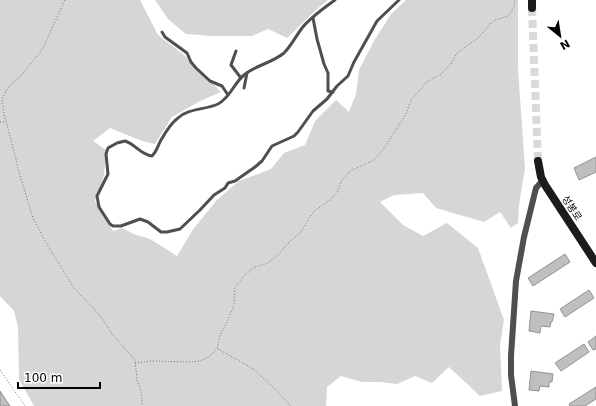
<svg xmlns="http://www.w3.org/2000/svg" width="596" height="406" viewBox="0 0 596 406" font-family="'DejaVu Sans','Noto Sans KR',sans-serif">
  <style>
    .green { fill: #d6d6d6 }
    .building { fill: #bfbfbf; stroke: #939393 }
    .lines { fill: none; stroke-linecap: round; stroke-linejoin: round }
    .secondary-tunnel { stroke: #d9d9d9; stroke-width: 8; stroke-dasharray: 8 4; stroke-linecap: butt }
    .path { stroke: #717171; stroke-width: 1; stroke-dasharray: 1 2; stroke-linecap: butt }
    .lane { stroke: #4f4f4f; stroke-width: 3 }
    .street { stroke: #4f4f4f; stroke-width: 6 }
    .secondary { stroke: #1c1c1c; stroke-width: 8 }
    .labels { text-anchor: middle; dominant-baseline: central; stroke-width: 3; stroke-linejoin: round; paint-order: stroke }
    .street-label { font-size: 10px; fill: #000; stroke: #fff }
  </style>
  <rect width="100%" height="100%" fill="#fff"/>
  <g class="green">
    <polygon points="0,0 140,0 158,35 184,55 221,92 200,101 172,117 155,144 142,141 110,128 93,141 106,150 104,176 95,201 113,231 122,228 134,234 150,239 177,256 194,228 217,200 239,181 271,169 284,153 305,145 315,121 336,100 349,112 356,94 359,70 374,41 391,14 406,0 518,0 518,69 525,168 519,205 518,223 511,228 500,212 484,222 436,208 423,193 394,195 380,202 403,225 423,236 447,223 478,248 504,320 500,345 502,391 480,396 449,367 432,383 415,376 397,384 380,382 362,382 341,376 327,387 326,406 34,406 19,379 18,327 14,311 0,296"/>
    <polygon points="155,0 328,0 317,9 287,38 268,29 252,36 212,36 186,34 168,19"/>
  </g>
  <g class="building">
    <polygon points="596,157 596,172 579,180 574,168"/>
    <polygon points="565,254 570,262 533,286 528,278"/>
    <polygon points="589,290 594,298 565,317 560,309"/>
    <polygon points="531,311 554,314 552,322 551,322 550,327 541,326 540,333 529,331"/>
    <polygon points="596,336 596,349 593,350 588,342"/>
    <polygon points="584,344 589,352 561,371 555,363"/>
    <polygon points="531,371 553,374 552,382 549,382 549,387 540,386 539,391 529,390"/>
    <polygon points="596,387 596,399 585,406 570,406 569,404"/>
    <polygon points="0,391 10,406 0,406"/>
  </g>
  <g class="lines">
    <polyline class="secondary-tunnel" points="532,8 538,161"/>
    <g class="path">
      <polyline points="65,0 43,48 20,77 9,86 2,99 4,114 16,159 18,169 33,218 48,246 74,288 95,310 104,321 112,334 135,360 137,380 142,395 142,406"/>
      <polyline points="0,122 5,122"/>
      <polyline points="218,349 252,368 269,383 291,406"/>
      <polyline points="135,363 151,361 191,362 200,361 210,356 217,349 220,335 228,320 234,305 235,288 244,276 253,268 268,263 280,253 288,243 300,233 314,211 329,201 337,193 341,181 350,171 374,160 383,150 406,114 411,100 427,82 441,74 451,64 457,53 478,38 491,23 495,20 508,16 514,7 515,0"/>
      <polyline points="0,370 25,406"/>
    </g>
    <g class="lane">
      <path d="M335,0C324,8 311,17 302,28C296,36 291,46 284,53C272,63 256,65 244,75C234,83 230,98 218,104C205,110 189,108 178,118C171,123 165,133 161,140C158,145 157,151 152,156C141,155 135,144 125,141L117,143L108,148L106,154L108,174L97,196L99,207L110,224L113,226H121L140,219L148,222L161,232H167L180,229L200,210L214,195L225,188L228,183L235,181L255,167L262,161L272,146L294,136L298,132L313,111L327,99L337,86L348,76L354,62L377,21L399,0"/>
      <polyline points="313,18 317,39 324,64 328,73 328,91 333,92"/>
      <polyline points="162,32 165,37 187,53 191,62 196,68 210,81 222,86 228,95"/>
      <polyline points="236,51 231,65 241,78"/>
      <polyline points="244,88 247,73"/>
    </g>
    <polyline class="street" points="515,406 511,375 511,356 516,281 524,237 536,188 543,180"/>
    <g class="secondary">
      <polyline points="532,8 532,0"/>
      <polyline points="538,161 541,177 545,185 596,263"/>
    </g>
  </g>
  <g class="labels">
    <g class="street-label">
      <text transform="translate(572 208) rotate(57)">성봉로</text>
    </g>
  </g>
  <g transform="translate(560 36) rotate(150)" stroke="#ffffff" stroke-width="3" paint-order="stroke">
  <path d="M0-3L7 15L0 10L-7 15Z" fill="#000000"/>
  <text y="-6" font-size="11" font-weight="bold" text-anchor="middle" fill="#000000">N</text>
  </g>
  <path d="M18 382v6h82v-6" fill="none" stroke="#000000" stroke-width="2"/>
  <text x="24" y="382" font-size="12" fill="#000000" stroke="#ffffff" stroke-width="3" paint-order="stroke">100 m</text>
</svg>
